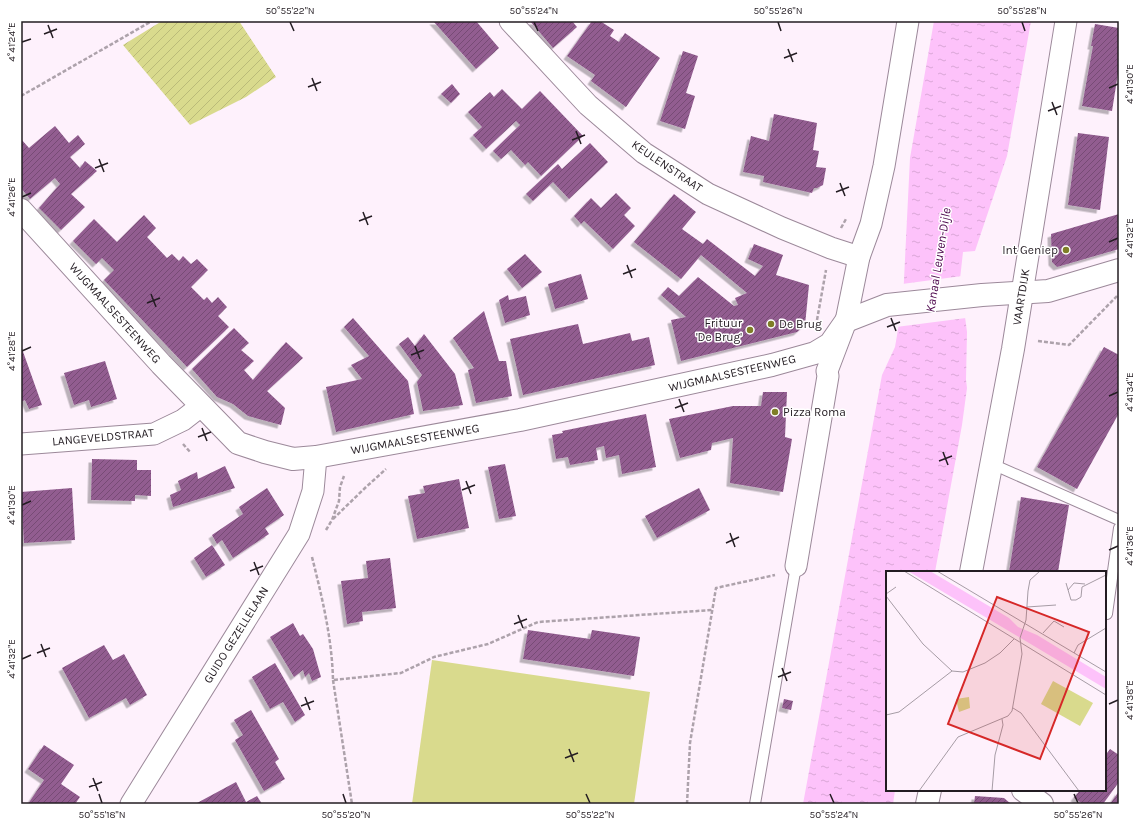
<svg xmlns="http://www.w3.org/2000/svg" width="1140" height="825" viewBox="0 0 1140 825" font-family="Karla,sans-serif">
  <style>
    .grass { fill: #d9da8d }
    .garden { fill: url(#garden-furrows) }
    .water { fill: url(#water-ripples) }
    .pier { fill: #fef1fc }
    .building { fill: url(#building-hatch); filter: url(#shadow) }
    .lines { fill: none; stroke-linecap: round; stroke-linejoin: round }
    .lane-casing { stroke: #9c899a; stroke-width: 12 }
    .street-casing { stroke: #9c899a; stroke-width: 23 }
    .secondary-casing { stroke: #9c899a; stroke-width: 24 }
    .path { stroke: #ada2ab; stroke-width: 2.5; stroke-dasharray: 4 2; stroke-linecap: butt }
    .lane { stroke: #fff; stroke-width: 10 }
    .street { stroke: #fff; stroke-width: 21 }
    .secondary { stroke: #fff; stroke-width: 22 }
    .ticks { fill: none; stroke: #231c22; stroke-width: 1.5 }
    .poi-dot { fill: #7f7e27; stroke: #fff; stroke-width: 1.5 }
    .labels { text-anchor: middle; dominant-baseline: central; stroke-width: 3; stroke-linejoin: round; paint-order: stroke }
    .street-label { font-size: 12px; fill: #231c22; stroke: #fff }
    .poi-label { font-size: 12px; fill: #231c22; stroke: #fff; text-anchor: end }
    .water-label { font-size: 13px; font-style: italic; fill: #4b044b; stroke: #fff }
    .inset-road { fill: none; stroke: #a69ca5; stroke-width: 1 }
    .view { fill: #d62828; fill-opacity: 0.15; stroke: #d62828; stroke-width: 2 }
    .inset-edge { fill: none; stroke: #231c22; stroke-width: 2 }
    .neatline { fill: none; stroke: #231c22; stroke-width: 1.5 }
    .ticks-label { font-size: 10px; text-anchor: middle; fill: #231c22 }
  </style>
  <defs>
    <pattern id="garden-furrows" width="10" height="10" patternUnits="userSpaceOnUse"><rect width="10" height="10" fill="#d9da8d"/><path d="M-1 1l2-2M0 10L10 0M9 11l2-2" fill="none" stroke="#baba79"/></pattern>
    <pattern id="water-ripples" width="26" height="14" patternUnits="userSpaceOnUse"><rect width="26" height="14" fill="#fdc2fa"/><path d="M2 4q2-2 4 0t4 0M15 11q2-2 4 0t4 0" fill="none" stroke="#d9a6d6"/></pattern>
    <pattern id="building-hatch" width="6" height="6" patternUnits="userSpaceOnUse"><rect width="6" height="6" fill="#925d90"/><path d="M-1 1l2-2M0 6l6-6M5 7l2-2" fill="none" stroke="#774c75"/></pattern>
    <filter id="shadow"><feDropShadow dx="-3.5" dy="3.5" stdDeviation="0" flood-color="#0004"/></filter>
  </defs>
  <rect width="100%" height="100%" fill="#fef1fc"/>
  <polygon class="grass" points="432,660 650,692 634,804 412,804"/>
  <polygon class="garden" points="162,21 239,21 276,77 246,97 190,125 123,45"/>
  <polygon class="water" points="934,21 1031,21 1007,156 975,251 963,252 960,279 967,332 966,380 967,388 962,425 935,572 887,572 887,790 895,790 893,804 803,804 882,375 895,347 903,300 910,158"/>
  <polygon class="pier" points="962,276 966,318 896,327 901,299 902,284"/>
  <g class="building">
    <polygon points="433,21 476,21 499,48 476,69"/>
    <polygon points="530,21 572,21 577,27 553,48"/>
    <polygon points="592,21 600,21 614,30 610,36 619,42 625,33 660,58 626,107 591,81 595,75 567,56"/>
    <polygon points="1095,24 1119,28 1119,67 1112,111 1082,106 1093,46 1091,46"/>
    <polygon points="683,51 698,56 686,93 695,96 685,129 660,121"/>
    <polygon points="452,84 460,94 451,103 441,94"/>
    <polygon points="502,89 522,109 540,91 583,136 541,176 528,162 525,165 511,150 501,159 493,151 520,125 516,121 486,149 473,135 482,127 468,112 490,92 494,97"/>
    <polygon points="774,114 817,123 813,150 819,151 816,167 826,168 823,185 817,188 814,188 812,193 763,182 764,176 743,172 751,136 769,141"/>
    <polygon points="55,126 69,143 78,135 85,144 70,157 80,168 85,161 97,171 71,194 85,207 61,230 39,208 60,184 55,178 30,199 21,188 21,139 29,148"/>
    <polygon points="1078,133 1109,137 1100,210 1068,205"/>
    <polygon points="590,143 608,162 569,199 553,182 533,201 526,194 558,164 562,169"/>
    <polygon points="616,193 631,208 624,215 635,226 613,249 584,221 581,224 574,216 591,198 601,208"/>
    <polygon points="674,194 696,212 682,229 703,244 707,239 755,276 763,266 748,259 754,244 783,255 776,275 809,285 805,325 797,332 681,361 671,320 686,317 661,295 668,287 679,296 698,277 734,306 738,305 735,298 747,293 701,255 681,279 634,242"/>
    <polygon points="1119,214 1119,249 1057,267 1052,262 1051,234"/>
    <polygon points="144,215 156,228 147,237 167,258 172,254 179,261 183,256 191,264 197,259 208,270 191,287 204,300 207,297 212,303 218,297 227,307 218,316 229,327 187,367 104,280 114,270 102,258 96,264 73,241 94,219 117,242"/>
    <polygon points="525,254 542,272 522,288 507,269"/>
    <polygon points="581,274 588,299 555,309 548,284"/>
    <polygon points="508,295 509,300 526,296 530,315 505,323 499,300"/>
    <polygon points="484,311 499,361 506,361 512,396 476,403 468,370 474,368 453,338"/>
    <polygon points="353,318 408,381 414,414 336,432 326,387 362,379 351,365 369,356 344,327"/>
    <polygon points="578,324 583,344 630,333 632,341 649,337 655,365 523,395 510,339"/>
    <polygon points="234,328 249,343 241,350 254,361 244,370 253,380 286,342 303,358 267,391 285,408 281,425 248,416 233,404 217,397 192,369"/>
    <polygon points="424,334 455,374 463,405 423,411 417,382 422,375 399,344 408,337 415,346"/>
    <polygon points="21,346 42,405 29,409 25,400 21,402"/>
    <polygon points="1104,347 1119,355 1119,413 1077,489 1037,467"/>
    <polygon points="105,361 117,399 91,407 89,400 74,405 64,373"/>
    <polygon points="763,392 787,392 785,437 792,439 783,492 730,483 733,438 712,443 711,450 680,458 669,419 733,406 761,406"/>
    <polygon points="646,414 656,467 622,474 619,455 606,458 604,446 596,448 598,460 570,465 568,457 556,459 552,435 563,433 562,431"/>
    <polygon points="92,459 137,460 137,470 151,470 151,496 135,495 135,501 91,500"/>
    <polygon points="505,464 516,516 499,519 488,467"/>
    <polygon points="225,466 235,488 173,507 170,495 181,490 178,481 197,472 198,479"/>
    <polygon points="459,479 469,528 417,539 408,496 425,493 423,486"/>
    <polygon points="72,488 75,540 24,543 21,492"/>
    <polygon points="267,488 284,515 265,528 269,534 233,558 222,540 217,544 212,535 243,514 239,507"/>
    <polygon points="699,488 710,510 657,538 645,516"/>
    <polygon points="1021,497 1069,505 1058,572 1009,572"/>
    <polygon points="212,545 225,565 206,577 194,558"/>
    <polygon points="390,558 396,608 362,612 363,621 347,624 341,581 368,578 366,561"/>
    <polygon points="293,623 300,636 303,634 313,649 321,677 312,681 309,673 305,677 303,670 294,677 270,637"/>
    <polygon points="528,630 590,639 592,630 640,637 634,676 523,659"/>
    <polygon points="104,645 113,660 124,654 147,695 130,705 126,698 89,718 62,668"/>
    <polygon points="275,663 305,715 295,722 283,702 270,709 252,677"/>
    <polygon points="784,699 793,701 791,710 782,708"/>
    <polygon points="251,710 279,759 275,762 285,779 264,791 235,740 243,735 234,720"/>
    <polygon points="44,745 74,765 61,784 80,797 75,804 28,804 44,780 28,769"/>
    <polygon points="1110,749 1119,755 1119,782 1103,804 1083,804 1074,798 1080,790 1105,790 1105,756"/>
    <polygon points="236,782 246,802 257,796 262,804 198,804 197,803"/>
    <polygon points="1119,791 1119,804 1110,804"/>
    <polygon points="975,796 1004,798 1011,804 974,804"/>
  </g>
  <g class="lines">
    <g class="lane-casing">
      <g id="lane">
        <polyline points="992,464 1119,520"/>
        <polyline points="1107,614 1119,528"/>
        <polyline points="755,804 796,566"/>
      </g>
    </g>
    <g class="street-casing">
      <g id="street">
        <polyline points="510,21 588,105 644,153 708,194 782,228 831,248 859,257"/>
        <polyline points="1022,293 1066,21"/>
        <polyline points="21,444 154,434 183,420 201,406"/>
        <polyline points="796,566 828,376 827,371 846,321 859,257 871,224 884,166 908,21"/>
        <polyline points="131,804 299,534 313,491 316,457"/>
      </g>
    </g>
    <g class="secondary-casing">
      <g id="secondary">
        <polyline points="21,210 161,364 238,443 265,452 293,459 316,457 520,420 772,365 815,353 830,344 846,321 887,305 982,295 1048,291 1119,270"/>
        <polyline points="971,572 1013,349 1022,293"/>
        <polyline points="1023,790 1042,804"/>
        <polyline points="927,804 930,790"/>
      </g>
    </g>
    <g class="path">
      <polyline points="21,96 152,21"/>
      <polyline points="841,228 846,219"/>
      <polyline points="817,320 826,270"/>
      <polyline points="1038,341 1069,345 1117,296"/>
      <polyline points="183,444 191,453"/>
      <polyline points="333,519 365,488 386,469"/>
      <polyline points="326,530 332,520 339,501 340,487 344,476"/>
      <path d="M312,557C322,597 332,638 333,680L401,673L434,657L488,644L538,622L712,610"/>
      <polyline points="333,680 352,804"/>
      <polyline points="687,804 690,743 716,588 775,575"/>
    </g>
    <use href="#lane" class="lane"/>
    <use href="#street" class="street"/>
    <use href="#secondary" class="secondary"/>
  </g>
  <path class="ticks" d="M290,22L294,31M534,22L538,31M778,22L781,31M1022,22L1025,31M48,25L53,38M44,34L57,29M22,42L31,39M788,49L793,62M784,58L797,53M312,78L317,91M308,87L321,82M1109,88L1118,84M1052,102L1057,115M1048,111L1061,106M576,131L581,144M572,140L585,135M99,159L104,172M95,168L108,163M840,183L845,196M836,192L849,187M22,197L31,193M363,212L368,225M359,221L372,216M1109,242L1118,238M627,265L632,278M623,274L636,269M151,294L156,307M147,303L160,298M891,318L896,331M887,327L900,322M415,346L420,359M22,351L31,347M411,355L424,350M1109,396L1118,392M679,399L684,412M675,408L688,403M202,428L207,441M198,437L211,432M943,452L948,465M939,461L952,456M466,481L471,494M462,490L475,485M22,505L31,501M730,533L735,547M726,543L739,537M1109,550L1118,546M254,562L259,575M250,571L263,566M518,615L523,628M514,624L527,619M41,644L46,657M37,653L50,648M22,659L31,655M782,668L787,681M778,677L791,672M305,697L310,710M1109,704L1118,700M301,706L314,701M569,749L574,762M565,758L578,753M93,778L98,791M89,787L102,782M99,794L102,803M343,794L346,803M586,794L590,803M830,794L834,803M1074,794L1078,803"/>
  <g class="poi-dot">
    <circle cx="1066" cy="250" r="4"/>
    <circle cx="771" cy="324" r="4"/>
    <circle cx="750" cy="330" r="4"/>
    <circle cx="775" cy="412" r="4"/>
  </g>
  <g class="labels">
    <g class="street-label">
      <text transform="translate(667 166) rotate(34)">KEULENSTRAAT</text>
      <text transform="translate(1021 297) rotate(-81)">VAARTDIJK</text>
      <text transform="translate(115 313) rotate(48)">WIJGMAALSESTEENWEG</text>
      <text transform="translate(732 373) rotate(-13)">WIJGMAALSESTEENWEG</text>
      <text transform="translate(103 437) rotate(-5)">LANGEVELDSTRAAT</text>
      <text transform="translate(415 439) rotate(-10)">WIJGMAALSESTEENWEG</text>
      <text transform="translate(236 635) rotate(-58)">GUIDO GEZELLELAAN</text>
    </g>
    <g class="poi-label">
      <text x="1058" y="250">Int Geniep</text>
      <text x="742" y="323">Frituur<tspan x="742" dy="14">'De Brug'</tspan></text>
      <text x="779" y="324" text-anchor="start">De Brug</text>
      <text x="783" y="412" text-anchor="start">Pizza Roma</text>
    </g>
    <g class="water-label">
      <text transform="translate(938 260) rotate(-81)">Kanaal Leuven-Dijle</text>
    </g>
  </g>
  <g transform="translate(886 571)">
    <rect width="220" height="220" fill="#fef1fc"/>
    <path d="M167,110L207,132L194,155L155,133Z" fill="#d9da8d"/>
    <path d="M83,126L84,137L73,141L70,128Z" fill="#d9da8d"/>
    <path d="M22,0H44L123,47L132,56L151,64L220,106V118Z" fill="#fdc2fa"/>
    <path class="inset-road" d="M18,0L220,124M51,0L220,101M180,12L185,29H190L195,26L196,16L220,4M182,19L188,12L199,13M0,23L10,16M0,25L37,73L66,100L77,101L99,92L114,82L128,68M141,36L170,34M157,62L168,50L178,56M188,82L192,74L220,57M127,137L135,142L193,220M0,144L13,141L66,100M33,220L72,166L122,145L126,140L136,83L134,67L140,49L142,20L144,9L154,0M106,220L109,184L117,154L116,148"/>
    <path class="view" d="M111,26L203,61L154,188L62,153Z"/>
    <rect width="220" height="220" class="inset-edge"/>
  </g>
  <rect width="1140" height="825" fill="none" stroke="#ffffff" stroke-width="44"/>
  <rect x="22" y="22" width="1096" height="781" class="neatline"/>
  <g class="ticks-label">
    <text x="290" y="14">50°55'22"N</text>
    <text x="534" y="14">50°55'24"N</text>
    <text x="778" y="14">50°55'26"N</text>
    <text x="1022" y="14">50°55'28"N</text>
    <text transform="translate(11 42) rotate(-90)" y="4">4°41'24"E</text>
    <text transform="translate(1129 84) rotate(-90)" y="4">4°41'30"E</text>
    <text transform="translate(11 197) rotate(-90)" y="4">4°41'26"E</text>
    <text transform="translate(1129 238) rotate(-90)" y="4">4°41'32"E</text>
    <text transform="translate(11 351) rotate(-90)" y="4">4°41'28"E</text>
    <text transform="translate(1129 392) rotate(-90)" y="4">4°41'34"E</text>
    <text transform="translate(11 505) rotate(-90)" y="4">4°41'30"E</text>
    <text transform="translate(1129 546) rotate(-90)" y="4">4°41'36"E</text>
    <text transform="translate(11 659) rotate(-90)" y="4">4°41'32"E</text>
    <text transform="translate(1129 700) rotate(-90)" y="4">4°41'38"E</text>
    <text x="102" y="818">50°55'18"N</text>
    <text x="346" y="818">50°55'20"N</text>
    <text x="590" y="818">50°55'22"N</text>
    <text x="834" y="818">50°55'24"N</text>
    <text x="1078" y="818">50°55'26"N</text>
  </g>
</svg>
